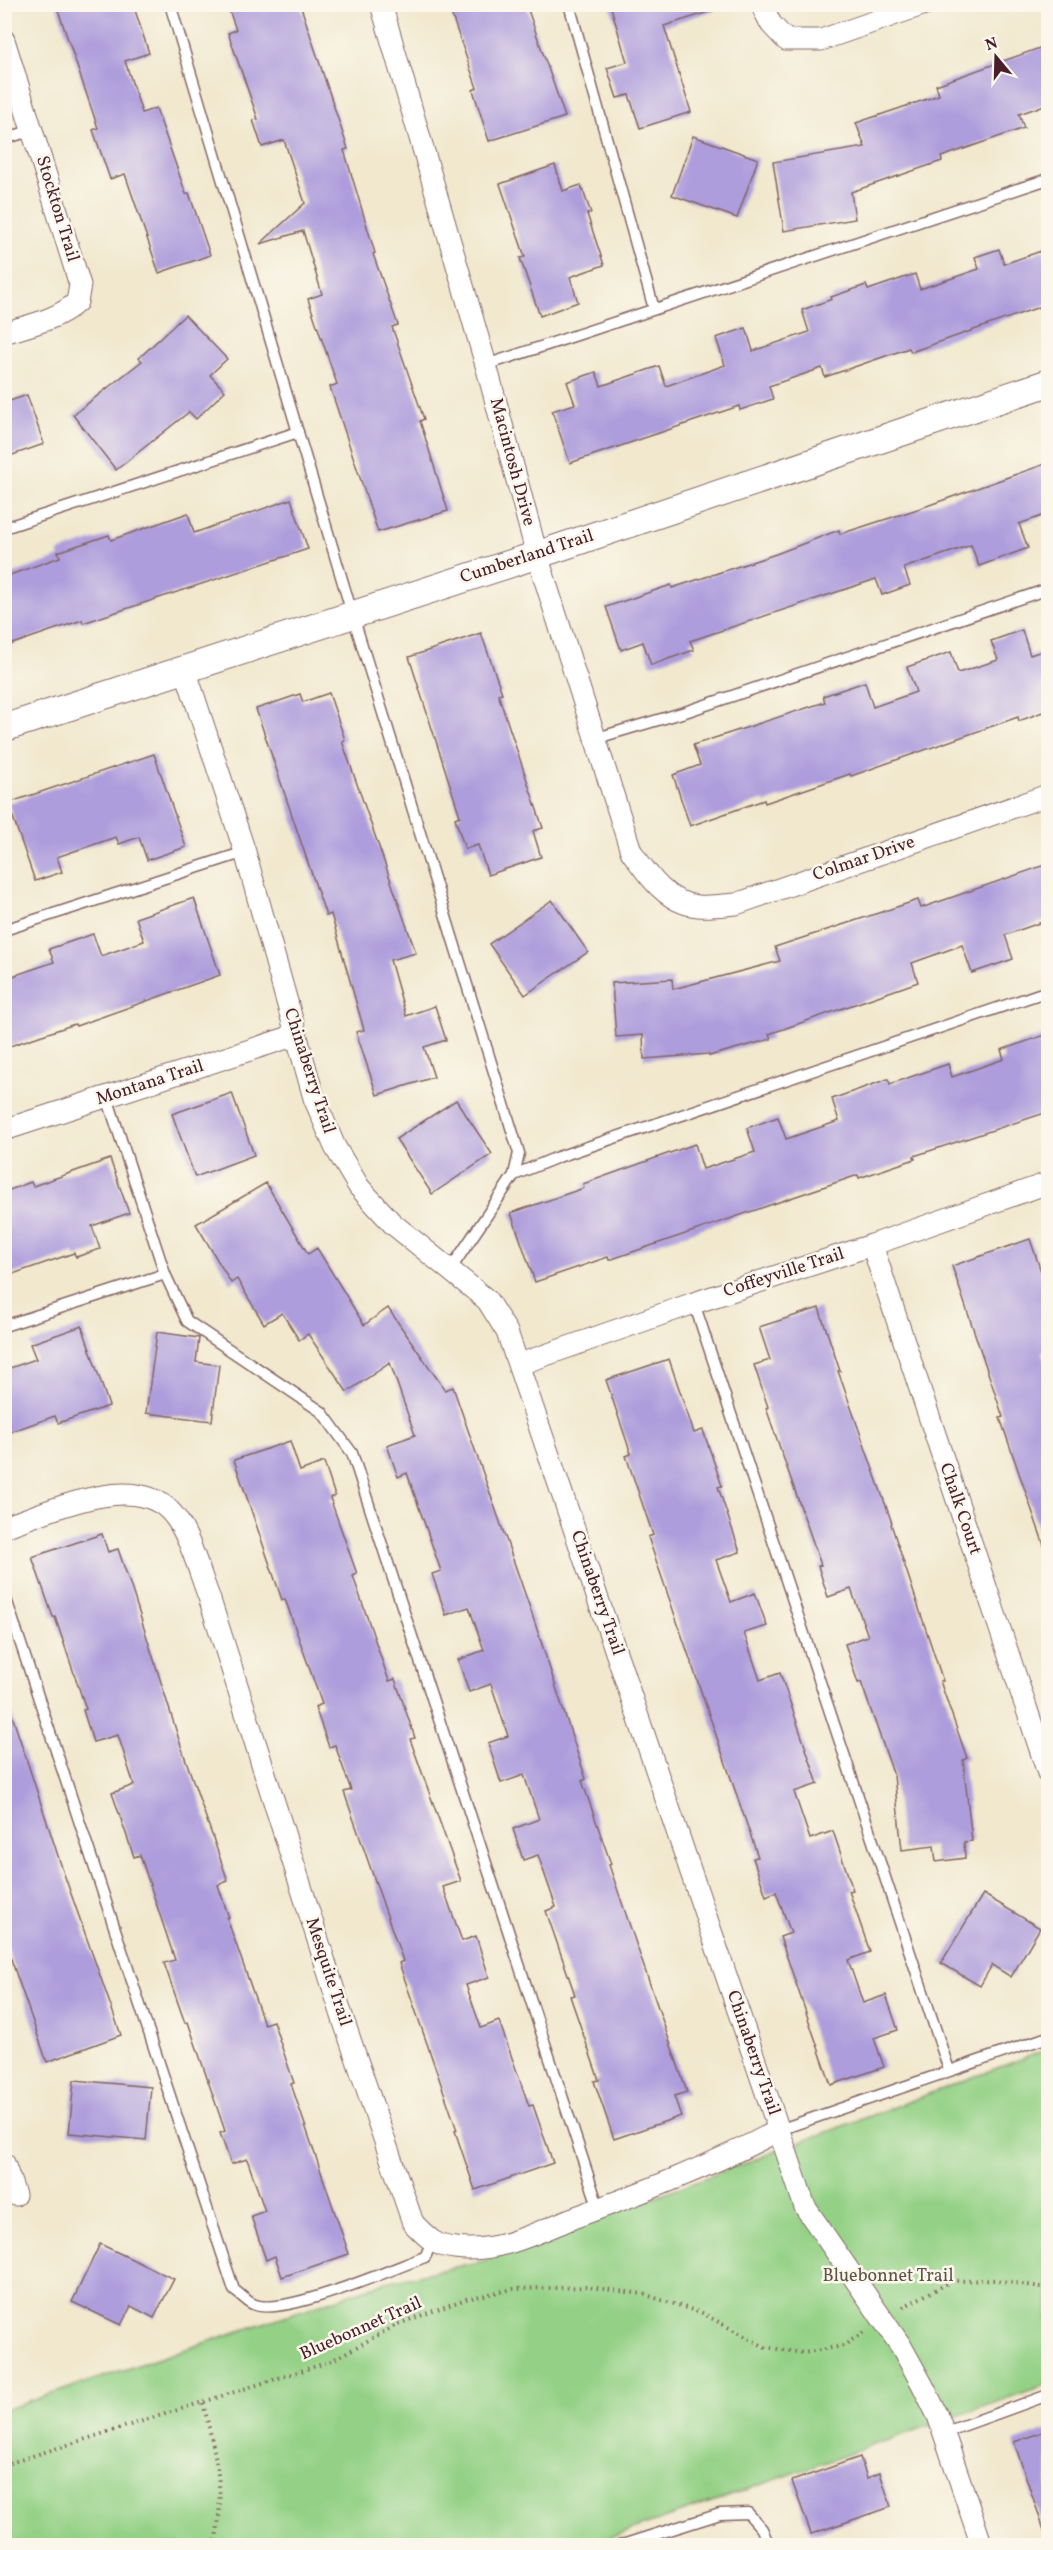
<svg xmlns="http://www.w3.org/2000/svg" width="1053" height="2550" viewBox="0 0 1053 2550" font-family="Vollkorn,serif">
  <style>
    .green { fill: #94d186; stroke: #6f7858; stroke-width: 1.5 }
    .building { fill: #ad9ddc }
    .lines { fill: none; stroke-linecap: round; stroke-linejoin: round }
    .service-casing { stroke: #846564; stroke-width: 13 }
    .minor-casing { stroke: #846564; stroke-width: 23 }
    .tertiary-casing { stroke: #846564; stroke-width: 29 }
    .path { stroke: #846564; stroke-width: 4; stroke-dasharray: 1.5 4.5; stroke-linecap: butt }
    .service { stroke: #fff; stroke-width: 10 }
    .minor { stroke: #fff; stroke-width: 21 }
    .tertiary { stroke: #fff; stroke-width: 27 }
    .labels { text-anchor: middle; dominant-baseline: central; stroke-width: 5; stroke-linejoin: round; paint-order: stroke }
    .street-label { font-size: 18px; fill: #4a1f2b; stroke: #fbf7ec }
    .park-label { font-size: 18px; fill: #605446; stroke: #fbf7ec }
  </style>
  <rect width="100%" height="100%" fill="#fbf7ec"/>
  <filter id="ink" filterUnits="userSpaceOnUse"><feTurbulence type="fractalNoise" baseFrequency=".0167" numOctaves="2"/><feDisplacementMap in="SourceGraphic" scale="12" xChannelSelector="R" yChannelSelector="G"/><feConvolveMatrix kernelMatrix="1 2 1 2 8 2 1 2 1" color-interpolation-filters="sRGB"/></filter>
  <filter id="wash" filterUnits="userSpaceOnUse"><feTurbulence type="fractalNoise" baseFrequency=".008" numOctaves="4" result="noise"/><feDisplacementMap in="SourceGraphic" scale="24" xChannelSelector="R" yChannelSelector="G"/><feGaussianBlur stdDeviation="1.35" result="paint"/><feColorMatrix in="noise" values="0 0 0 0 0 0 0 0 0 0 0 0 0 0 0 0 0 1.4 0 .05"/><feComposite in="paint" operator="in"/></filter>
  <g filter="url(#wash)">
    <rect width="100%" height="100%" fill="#f1e8ce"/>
    <polygon class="green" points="1048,2049 1048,2384 589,2545 5,2545 4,2410 386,2282 483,2261"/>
    <g id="blocks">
      <g class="building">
        <polygon points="56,4 133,4 149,53 125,61 142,113 156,108 186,194 189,193 210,255 159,273 125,174 110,179 93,130 98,128"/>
        <polygon points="227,4 300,4 348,149 344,150 375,253 373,254 398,325 392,327 424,419 420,421 448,511 378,532 330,387 337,384 308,299 322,294 303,231 260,244 305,203 284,140 262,147 253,120 258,119 228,33 236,30"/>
        <polygon points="474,4 526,4 565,117 489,141 473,90 477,88 451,13"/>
        <polygon points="610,4 714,4 715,10 664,26 691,112 640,128 629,95 617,98 607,68 627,62"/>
        <polygon points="1048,45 1048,104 1019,114 1024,128 941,157 942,161 851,192 855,219 784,231 773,162 865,147 856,123 939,95 936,85"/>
        <polygon points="693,136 758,159 737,218 672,195"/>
        <polygon points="555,165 563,191 581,185 591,213 587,214 604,265 570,277 578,302 540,316 520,258 525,257 500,184"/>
        <polygon points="999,249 1004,264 1044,250 1048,261 1048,304 911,352 909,348 825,377 822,368 769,386 773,399 740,410 739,406 570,463 552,411 575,404 567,382 596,372 601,386 659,366 666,386 725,365 716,338 746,328 753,351 809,332 802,310 832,299 831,297 866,285 868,290 915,274 920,289 979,269 975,257"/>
        <polygon points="185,315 227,359 210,375 225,391 196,419 189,412 116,470 73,415 142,361 139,358"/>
        <polygon points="27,395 44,444 4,458 4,403"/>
        <polygon points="1048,463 1048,514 1019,524 1028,548 979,566 971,545 904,568 910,585 882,595 876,579 690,641 694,650 651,665 643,642 621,650 606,607 671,585 672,588 776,554 839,530 840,534 921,508"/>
        <polygon points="291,499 308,549 83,623 82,620 4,647 4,577 60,557 58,552 109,535 111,540 188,513 194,533"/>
        <polygon points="1022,630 1030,655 1048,649 1048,710 1019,721 1018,717 851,776 850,774 765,803 764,800 690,826 673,775 700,765 693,745 825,702 823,696 865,682 873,707 916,692 907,667 951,652 958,673 998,660 991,641"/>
        <polygon points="481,633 502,693 498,694 543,828 533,831 541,857 488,875 478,845 465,849 455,818 460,816 409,657"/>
        <polygon points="329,693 345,740 342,741 416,953 390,960 406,1016 435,1006 446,1040 424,1047 434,1077 377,1095 356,1032 364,1030 331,914 326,916 256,709 300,694 303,702"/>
        <polygon points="154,754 186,847 147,860 139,837 119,844 116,837 57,857 62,872 35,881 8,803"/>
        <polygon points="1048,864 1048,920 1005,935 1013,959 972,973 962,945 912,963 918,982 769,1034 771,1039 709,1056 708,1054 644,1059 643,1035 616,1037 612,983 672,979 673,989 780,961 775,947 918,900 921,908"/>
        <polygon points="194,898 220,975 76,1026 75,1024 4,1048 4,979 54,962 49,949 93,934 101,956 144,941 136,918"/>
        <polygon points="552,900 588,952 525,995 489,944"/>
        <polygon points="1048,1034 1048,1112 914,1156 915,1159 859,1178 858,1175 609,1260 608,1257 535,1282 511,1213 584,1188 583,1184 695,1144 703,1169 755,1152 747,1128 778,1117 786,1139 839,1121 832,1099 888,1079 890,1084 948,1064 952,1077 1004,1059 1001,1050"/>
        <polygon points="232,1093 254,1155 195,1177 172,1114"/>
        <polygon points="456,1100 492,1154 432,1194 396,1139"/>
        <polygon points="110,1159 129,1213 92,1226 100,1249 76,1257 74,1253 4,1277 4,1192 31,1182 33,1186"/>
        <polygon points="266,1183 308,1254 317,1248 364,1325 388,1308 445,1390 453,1387 531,1611 586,1779 582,1781 611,1864 609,1865 687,2092 674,2096 681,2116 614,2139 594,2081 599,2080 570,1996 575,1995 546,1911 556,1907 538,1855 523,1860 513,1829 539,1819 524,1775 501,1783 488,1743 508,1736 491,1684 469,1692 458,1660 484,1650 469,1607 446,1615 432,1574 441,1571 407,1473 398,1477 387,1445 415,1435 390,1363 347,1392 308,1334 299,1340 282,1313 264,1324 237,1279 231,1283 196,1224"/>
        <polygon points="1030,1239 1048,1292 1048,1349 1042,1352 1048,1372 1048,1547 1045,1548 1000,1418 1003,1417 952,1266"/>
        <polygon points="819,1308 840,1371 838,1371 892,1523 891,1524 943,1681 940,1681 967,1758 963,1760 972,1841 964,1842 965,1858 936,1862 934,1846 902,1850 894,1776 861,1682 858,1683 845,1644 868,1636 851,1589 828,1597 818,1566 821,1565 766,1408 768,1407 754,1365 770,1360 759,1327"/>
        <polygon points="82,1326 109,1406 58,1423 55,1416 4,1434 4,1370 36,1359 30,1344"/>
        <polygon points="157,1332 199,1338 196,1362 219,1365 212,1421 146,1413"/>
        <polygon points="669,1359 694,1433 703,1430 722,1486 718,1487 740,1552 716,1560 731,1602 755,1593 767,1626 744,1633 760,1680 780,1673 818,1784 794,1792 810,1839 833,1831 853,1890 849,1891 870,1952 848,1960 863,2003 886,1995 898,2030 874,2038 884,2067 831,2085 780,1937 791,1933 776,1892 766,1896 753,1858 758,1857 648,1537 653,1535 626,1456 631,1454 606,1380"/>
        <polygon points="290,1441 300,1471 324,1462 335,1496 330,1498 357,1574 353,1576 389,1681 395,1679 415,1738 410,1739 461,1881 443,1887 462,1941 476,1936 489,1977 466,1985 481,2028 499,2021 529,2106 533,2105 553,2163 475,2190 455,2131 457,2130 399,1963 403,1961 344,1792 351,1790 335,1745 329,1747 315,1707 322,1704 285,1599 282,1600 234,1460"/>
        <polygon points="102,1534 108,1552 118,1549 132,1590 181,1746 228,1881 218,1885 229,1918 227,1918 264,2024 273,2021 294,2083 291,2084 349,2254 282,2277 275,2256 266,2260 251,2216 265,2211 247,2159 231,2164 220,2133 225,2131 188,2022 185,2023 164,1963 175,1960 140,1855 134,1857 112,1793 134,1785 118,1735 93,1742 83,1710 86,1709 55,1617 53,1617 32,1557"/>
        <polygon points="4,1703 8,1703 64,1874 121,2035 47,2062 4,1939"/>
        <polygon points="983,1894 1040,1928 1011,1977 992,1965 980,1986 941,1963"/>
        <polygon points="74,2080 151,2087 146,2140 69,2133"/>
        <polygon points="100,2244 174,2279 154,2318 131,2306 121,2325 72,2302"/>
        <polygon points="1048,2430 1048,2532 1045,2533 1014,2442"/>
        <polygon points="860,2457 867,2478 880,2473 891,2507 811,2534 792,2481"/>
      </g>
    </g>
  </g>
  <g filter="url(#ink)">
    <use href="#blocks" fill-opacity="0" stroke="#846564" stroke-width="1.5"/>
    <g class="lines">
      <g class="service-casing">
        <g id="service">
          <polyline points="170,4 352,613 519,1153 514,1175 450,1270"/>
          <polyline points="569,4 654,309"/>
          <polyline points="4,139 33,130"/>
          <polyline points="486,365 1048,179"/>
          <polyline points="4,528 298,432"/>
          <polyline points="597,738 685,712 1048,589"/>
          <polyline points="4,930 245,852"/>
          <polyline points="107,1097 165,1274 187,1321 322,1412 352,1453 599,2209"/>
          <polyline points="514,1175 558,1157 1048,991"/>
          <polyline points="694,1303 949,2070"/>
          <polyline points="4,1326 165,1274"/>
          <path d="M4,1593L234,2290C240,2294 246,2301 253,2304C281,2318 392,2269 425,2257L432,2242"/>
          <polyline points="779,2130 1048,2037"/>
          <polyline points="943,2433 1048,2395"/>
          <polyline points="619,2546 720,2514 748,2513 762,2529 769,2546"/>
        </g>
      </g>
      <g class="minor-casing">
        <g id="minor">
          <path d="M381,4L486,365L537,555L631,851C648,875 667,904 698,906C711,907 724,905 736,904L1048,795"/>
          <polyline points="761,4 771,24 786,40 821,40 925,4"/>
          <path d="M4,40L80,285L77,302C57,320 29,325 4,333"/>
          <polyline points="185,669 245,852 314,1098 335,1147 359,1187 393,1224 487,1300 507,1332 805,2207 901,2346 922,2384 938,2416 982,2546"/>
          <polyline points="4,1130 296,1035"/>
          <polyline points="872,1245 1048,1773"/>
          <polyline points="520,1364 694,1303 872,1245 1048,1183"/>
          <path d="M4,1527C49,1512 130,1472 169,1510C188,1528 199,1572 209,1597L344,2022L413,2223C427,2237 434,2246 455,2248C496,2254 536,2233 573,2218C644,2192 713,2165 779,2130"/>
          <polyline points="4,2163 15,2195"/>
        </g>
      </g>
      <g class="tertiary-casing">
        <polyline id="tertiary" points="4,728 537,555 1048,383"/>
      </g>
      <g class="path">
        <polyline points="903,2307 952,2281 995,2280 1048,2288"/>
        <path d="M203,2403C215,2452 227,2495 214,2546"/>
        <polyline points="4,2465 329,2362 398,2324 466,2299 513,2289 588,2287 643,2294 702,2313 765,2347 803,2353 843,2346 864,2332"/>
      </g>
      <use href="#service" class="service"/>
      <use href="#minor" class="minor"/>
      <use href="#tertiary" class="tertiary"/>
    </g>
  </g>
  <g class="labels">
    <g class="street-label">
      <text transform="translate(57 209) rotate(73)">Stockton Trail</text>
      <text transform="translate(512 462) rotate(75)">Macintosh Drive</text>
      <text transform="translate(527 557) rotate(-18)">Cumberland Trail</text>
      <text transform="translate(864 859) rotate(-19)">Colmar Drive</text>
      <text transform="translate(309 1071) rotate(72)">Chinaberry Trail</text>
      <text transform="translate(150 1083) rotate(-18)">Montana Trail</text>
      <text transform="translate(784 1273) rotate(-18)">Coffeyville Trail</text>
      <text transform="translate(960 1509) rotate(71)">Chalk Court</text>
      <text transform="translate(597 1593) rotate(71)">Chinaberry Trail</text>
      <text transform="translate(328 1972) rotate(72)">Mesquite Trail</text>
      <text transform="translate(753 2053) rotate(71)">Chinaberry Trail</text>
      <text transform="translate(361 2329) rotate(-24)">Bluebonnet Trail</text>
    </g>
    <g class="park-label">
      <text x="888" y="2276">Bluebonnet Trail</text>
    </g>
  </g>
  <rect width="1053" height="2550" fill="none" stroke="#fbf7ec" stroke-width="24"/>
  <g transform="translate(996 57) rotate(341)" stroke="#fbf7ec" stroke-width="4.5" paint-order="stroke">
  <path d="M0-4.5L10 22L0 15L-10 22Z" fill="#4a1f2b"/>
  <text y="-9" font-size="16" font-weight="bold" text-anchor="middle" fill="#4a1f2b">N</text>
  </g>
</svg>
